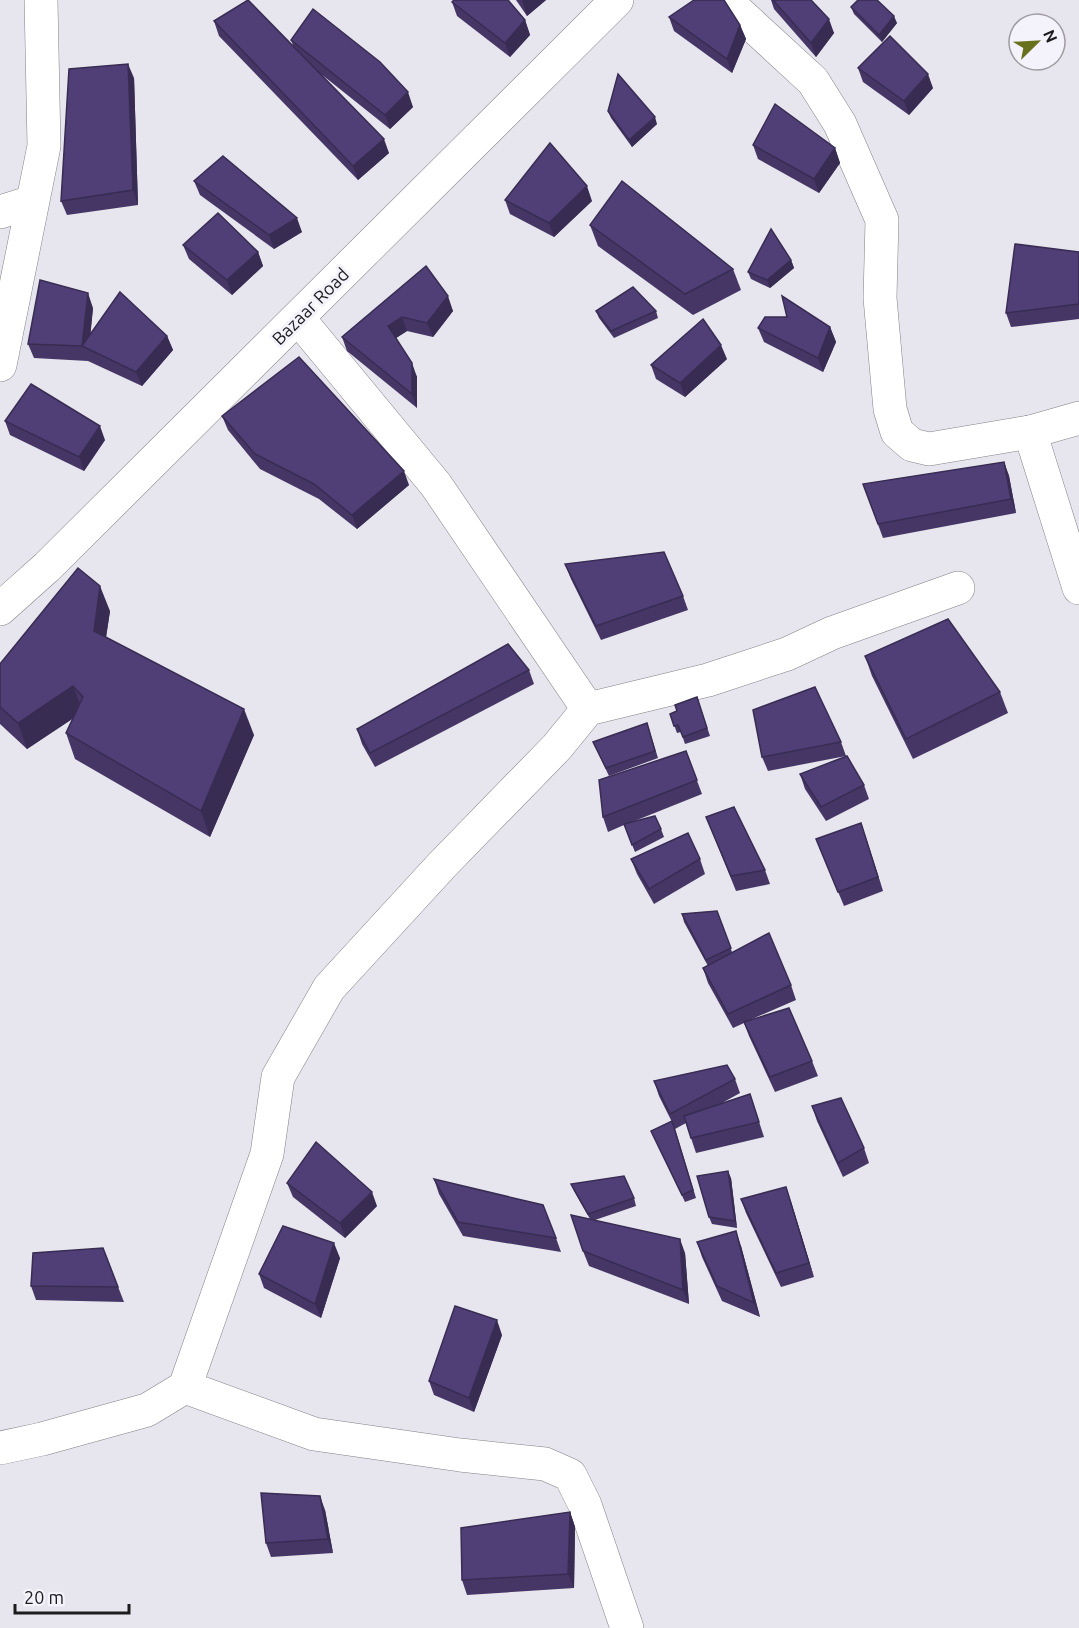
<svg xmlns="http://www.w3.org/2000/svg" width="1079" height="1628" viewBox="0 0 1079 1628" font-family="Ubuntu,sans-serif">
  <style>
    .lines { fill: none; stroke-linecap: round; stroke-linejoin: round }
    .minor-casing { stroke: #838188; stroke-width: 34 }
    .major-casing { stroke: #838188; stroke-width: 34 }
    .minor { stroke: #fff; stroke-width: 33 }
    .major { stroke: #fff; stroke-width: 33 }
    .wall { fill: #453666 }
    .shaded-wall { fill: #382c53 }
    .building { fill: #503f77; stroke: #382c53; stroke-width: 1.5 }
    .labels { text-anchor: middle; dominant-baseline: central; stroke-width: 6; stroke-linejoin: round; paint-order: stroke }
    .street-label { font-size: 18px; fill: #1c1c1e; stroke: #f4f2fa }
  </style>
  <rect width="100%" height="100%" fill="#e7e5ed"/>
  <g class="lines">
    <g class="minor-casing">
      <g id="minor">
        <polyline points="725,0 813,81 840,124 882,220 880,298 890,409 897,432 912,445 929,449 1030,432 1079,418"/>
        <polyline points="0,212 32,202"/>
        <polyline points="298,318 436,485 588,709"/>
        <polyline points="1030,432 1079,588"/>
        <polyline points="0,609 47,567 617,0"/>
        <polyline points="0,1448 42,1439 147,1410 185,1387"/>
        <polyline points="627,1628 585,1505 570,1475 545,1464 460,1455 314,1434 185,1387 267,1154 278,1077 329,988 442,865 557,747 588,709 708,680 787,654 832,633 958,588"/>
      </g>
    </g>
    <g class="major-casing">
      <polyline id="major" points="0,365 44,146 41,0"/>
    </g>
    <use href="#minor" class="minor"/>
    <use href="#major" class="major"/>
  </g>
  <g class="wall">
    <polygon points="516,0 546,0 527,16"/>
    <polygon points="771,0 811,0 834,33 816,57 774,9"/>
    <polygon points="452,2 525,20 530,35 510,57 457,16"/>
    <polygon points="851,7 897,23 882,42 854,14"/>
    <polygon points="669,17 740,25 746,39 732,73 674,31"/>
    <polygon points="214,21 293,45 291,40 413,107 390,129 321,74 389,153 358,180 219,36"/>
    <polygon points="858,68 933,88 909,115 863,82"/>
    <polygon points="134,78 138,205 67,215 61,201"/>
    <polygon points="608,111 657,124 632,147 611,118"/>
    <polygon points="753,145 835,148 840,163 819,193 758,159"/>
    <polygon points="194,181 302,232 274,249 200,195"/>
    <polygon points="505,200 592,201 554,237 510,214"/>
    <polygon points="590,225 733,269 741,290 693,315 598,246"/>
    <polygon points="183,245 258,252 263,266 232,295 189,259"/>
    <polygon points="1079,252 1079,319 1011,327 1006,313"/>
    <polygon points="791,260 794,268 770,288 751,279 748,272"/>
    <polygon points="426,266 453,311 433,337 407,331 396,338 417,377 417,408 347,351 342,337"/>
    <polygon points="93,308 90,335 167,336 173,350 142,386 88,361 34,358 28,344"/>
    <polygon points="596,311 656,311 658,318 614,338 599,318"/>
    <polygon points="830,327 836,342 823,372 764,342 758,328"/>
    <polygon points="727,359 685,397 656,379 651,365"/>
    <polygon points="222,416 409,485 357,529 319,499 260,469 228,430"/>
    <polygon points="5,421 105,440 84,471 10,435"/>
    <polygon points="1004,462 1009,476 1016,513 883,538 863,484"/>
    <polygon points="565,564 683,596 688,610 601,640 571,579"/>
    <polygon points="110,611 106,637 254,735 210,837 75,759 66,733 73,718 27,749 0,724 0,664"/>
    <polygon points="865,656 1000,692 1008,713 913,759 872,676"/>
    <polygon points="529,670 534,684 375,767 362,744 357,729"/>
    <polygon points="697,697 710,736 685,744 681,732 677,733 670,714 677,711"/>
    <polygon points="647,723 658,758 609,776 593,742"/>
    <polygon points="841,742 846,756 768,771 762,757"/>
    <polygon points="686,751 702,794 632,822 661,829 664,837 635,852 624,825 608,832 603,817"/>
    <polygon points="800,774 864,785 869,799 826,821 805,789"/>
    <polygon points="706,817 765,870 770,884 736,891"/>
    <polygon points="866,838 883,891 844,906 816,839"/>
    <polygon points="631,859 700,859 705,874 654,904 637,874"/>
    <polygon points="717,911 732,952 791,985 796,1000 752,1019 812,1061 818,1076 775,1092 749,1036 744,1023 733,1028 708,983 703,968 708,966 684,922 682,914"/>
    <polygon points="735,1079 740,1093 722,1103 750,1094 764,1137 696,1153 686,1123 675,1129 696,1198 685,1202 651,1131 672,1122 659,1096 654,1081"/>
    <polygon points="812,1106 864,1148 869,1163 843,1177 817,1121"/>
    <polygon points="731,1178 737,1228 712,1224 709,1217"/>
    <polygon points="434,1179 556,1238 561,1252 463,1236 439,1194"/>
    <polygon points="287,1183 377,1206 345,1238 293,1197"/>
    <polygon points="571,1184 634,1198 636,1206 595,1220 685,1253 689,1304 589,1266 583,1251 590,1219 574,1191"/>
    <polygon points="741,1199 791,1202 814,1277 781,1287 746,1213"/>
    <polygon points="697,1242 741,1246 760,1317 722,1301 702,1257"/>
    <polygon points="103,1248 124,1302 36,1300 31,1286"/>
    <polygon points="340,1258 321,1318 264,1288 259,1274"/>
    <polygon points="502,1335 474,1412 434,1395 429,1381"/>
    <polygon points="325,1510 333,1553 271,1557 266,1543"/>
    <polygon points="570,1512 575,1527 574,1588 467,1595 462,1580"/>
  </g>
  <g class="shaded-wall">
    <polygon points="524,0 546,0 527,16 522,1"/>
    <polygon points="894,16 897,23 882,42 879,35"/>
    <polygon points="829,19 834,33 816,57 811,43"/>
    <polygon points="525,20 530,35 510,57 505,43"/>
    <polygon points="740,25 746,39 732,73 727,59"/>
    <polygon points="128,64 134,78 138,205 133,190"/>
    <polygon points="928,74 933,88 909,115 904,101"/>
    <polygon points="408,92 413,107 390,129 385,115"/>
    <polygon points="655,117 657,124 632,147 629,140"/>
    <polygon points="384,139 389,153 358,180 353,166"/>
    <polygon points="835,148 840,163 819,193 814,179"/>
    <polygon points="587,186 592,201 554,237 549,223"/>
    <polygon points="297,218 302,232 274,249 269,235"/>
    <polygon points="258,252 263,266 232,295 227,280"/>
    <polygon points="791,260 794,268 770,288 767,280"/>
    <polygon points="88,293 93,308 89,350 82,346 88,361 82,346"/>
    <polygon points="448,296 453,311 433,337 427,323"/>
    <polygon points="402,317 407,331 393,340 388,326"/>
    <polygon points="830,327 836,342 823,372 818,358"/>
    <polygon points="167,336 173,350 142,386 136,372"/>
    <polygon points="721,345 727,359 685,397 680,383"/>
    <polygon points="412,363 417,377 417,408 412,394"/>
    <polygon points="100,426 105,440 84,471 79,457"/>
    <polygon points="1004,462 1009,476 1016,513 1011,499"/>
    <polygon points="404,471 409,485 357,529 352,515"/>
    <polygon points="100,586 110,611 103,657 94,631"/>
    <polygon points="73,686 83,712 27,749 18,723"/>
    <polygon points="244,709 254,735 210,837 201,811"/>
    <polygon points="861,823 866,838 883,891 878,877"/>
    <polygon points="728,1171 731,1178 737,1228 735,1221"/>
    <polygon points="786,1187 791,1202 814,1277 809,1263"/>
    <polygon points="372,1192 377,1206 345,1238 340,1223"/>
    <polygon points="736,1231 741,1246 760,1317 754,1303"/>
    <polygon points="680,1239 685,1253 689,1304 683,1290"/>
    <polygon points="334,1243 340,1258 321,1318 315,1304"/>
    <polygon points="497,1320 502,1335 474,1412 469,1398"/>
    <polygon points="320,1496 325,1510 333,1553 328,1539"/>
    <polygon points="570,1512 575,1527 574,1588 568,1574"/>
  </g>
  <g class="building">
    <polygon points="248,0 384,139 353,166 214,21"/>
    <polygon points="454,0 508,0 525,20 505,43 452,2"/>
    <polygon points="694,0 724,0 740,25 727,59 669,17"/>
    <polygon points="773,0 811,0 829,19 811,43"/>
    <polygon points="858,0 877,0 894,16 879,35 851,7"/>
    <polygon points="313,9 380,62 408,92 385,115 291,40"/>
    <polygon points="890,36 928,74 904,101 858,68"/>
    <polygon points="128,64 133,190 61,201 69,69"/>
    <polygon points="618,74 655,117 629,140 608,111"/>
    <polygon points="775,104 835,148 814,179 753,145"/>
    <polygon points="550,143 587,186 549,223 505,200"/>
    <polygon points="223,156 297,218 269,235 194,181"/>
    <polygon points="622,181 733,269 685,294 590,225"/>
    <polygon points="218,213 258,252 227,280 183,245"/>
    <polygon points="771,229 791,260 767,280 748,272"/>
    <polygon points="1015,244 1079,252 1079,304 1006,313"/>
    <polygon points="426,266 448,296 427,323 402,317 388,326 412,363 412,394 342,337"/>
    <polygon points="40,280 88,293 82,346 28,344"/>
    <polygon points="633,287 656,311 611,331 596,311"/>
    <polygon points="120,292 167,336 136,372 82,346"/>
    <polygon points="782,296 830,327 818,358 758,328 765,317 787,317"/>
    <polygon points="703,319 721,345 680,383 651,365"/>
    <polygon points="299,357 404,471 352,515 314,484 255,454 222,416"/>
    <polygon points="31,384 100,426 79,457 5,421"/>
    <polygon points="1004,462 1011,499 878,524 863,484"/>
    <polygon points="664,552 683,596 596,626 565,564"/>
    <polygon points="78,568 100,586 94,631 244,709 201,811 66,733 83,697 73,686 18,723 0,707 0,664"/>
    <polygon points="948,619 1000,692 906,739 865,656"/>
    <polygon points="508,644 529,670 370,753 357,729"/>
    <polygon points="815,687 841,742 762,757 753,710"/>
    <polygon points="697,697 707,728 683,737 678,725 674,726 670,714 677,711 675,705"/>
    <polygon points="647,723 655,751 606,768 593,742"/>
    <polygon points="686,751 697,780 603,817 599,780"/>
    <polygon points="847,756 864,785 821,807 800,774"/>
    <polygon points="734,807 765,870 731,876 706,817"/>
    <polygon points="655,816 661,829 632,845 624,824"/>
    <polygon points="861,823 878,877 838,892 816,839"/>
    <polygon points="688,833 700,859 649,889 631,859"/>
    <polygon points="717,911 731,948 706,960 682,914"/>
    <polygon points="769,933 791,985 728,1014 703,968"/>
    <polygon points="789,1008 812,1061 770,1077 744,1022"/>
    <polygon points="727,1065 735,1079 670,1114 654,1081"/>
    <polygon points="750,1094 759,1122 691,1138 684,1116"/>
    <polygon points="841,1098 864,1148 838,1163 812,1106"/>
    <polygon points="672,1121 693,1190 682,1195 651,1131"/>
    <polygon points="316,1142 372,1192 340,1223 287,1183"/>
    <polygon points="728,1171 735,1221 709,1217 697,1176"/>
    <polygon points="624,1176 634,1198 588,1214 571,1184"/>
    <polygon points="434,1179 543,1205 556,1238 458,1222"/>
    <polygon points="786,1187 809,1263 776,1273 741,1199"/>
    <polygon points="571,1215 680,1239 683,1290 583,1251"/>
    <polygon points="283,1226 334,1243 315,1304 259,1274"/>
    <polygon points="736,1231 754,1303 717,1286 697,1242"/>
    <polygon points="103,1248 118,1287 31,1286 33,1253"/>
    <polygon points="455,1306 497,1320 469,1398 429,1381"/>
    <polygon points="261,1493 320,1496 328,1539 266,1543"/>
    <polygon points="570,1512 568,1574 462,1580 461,1528"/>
  </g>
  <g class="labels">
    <g class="street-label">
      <text transform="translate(310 306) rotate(-45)">Bazaar Road</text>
    </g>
  </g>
  <g transform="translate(1037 42) rotate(66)"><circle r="28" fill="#f4f2fa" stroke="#9e9ca2" stroke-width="1.5"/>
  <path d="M0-4.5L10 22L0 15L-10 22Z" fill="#68721c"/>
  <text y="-9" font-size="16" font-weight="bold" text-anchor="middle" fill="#1c1c1e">N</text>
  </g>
  <path d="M15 1604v9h114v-9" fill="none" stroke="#1c1c1e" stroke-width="3"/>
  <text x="24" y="1604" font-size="18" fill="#1c1c1e" stroke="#f4f2fa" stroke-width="4.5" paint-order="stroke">20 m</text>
</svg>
